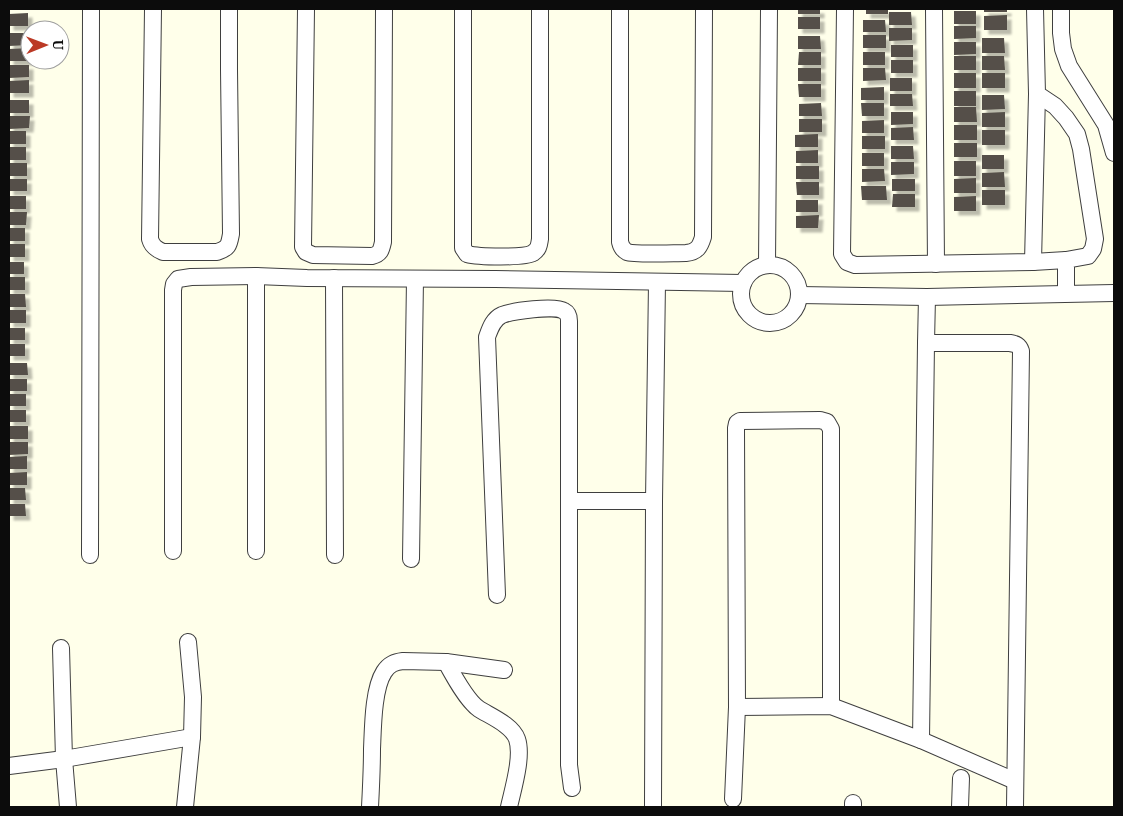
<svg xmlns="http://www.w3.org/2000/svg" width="1123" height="816" viewBox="0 0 1123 816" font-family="'Noto Serif',serif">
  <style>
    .building { fill: #544f48; filter: url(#shadow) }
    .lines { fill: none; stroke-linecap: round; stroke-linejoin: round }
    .minor-casing { stroke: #3f3f3f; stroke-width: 18 }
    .minor { stroke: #fff; stroke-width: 16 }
  </style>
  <defs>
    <filter id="shadow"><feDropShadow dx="4.5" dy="4.5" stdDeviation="1" flood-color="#0004"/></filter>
  </defs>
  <rect width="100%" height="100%" fill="#ffffea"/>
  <g class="building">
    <rect x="798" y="9" width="22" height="5"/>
    <rect x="866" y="9" width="22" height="5"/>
    <rect x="984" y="9" width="23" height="3"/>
    <rect x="954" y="11" width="22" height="13"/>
    <polygon points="889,12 911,12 912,25 889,25"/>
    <polygon points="28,13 28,26 9,26 9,14"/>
    <polygon points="1007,15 1007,30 984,30 984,16"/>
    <rect x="798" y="17" width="22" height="12"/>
    <polygon points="863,20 885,20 886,32 863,32"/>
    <polygon points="954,26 976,26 976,38 954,39"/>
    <polygon points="889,28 912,28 912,40 889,41"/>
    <polygon points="9,33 28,33 29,45 9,46"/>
    <rect x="863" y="35" width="23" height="13"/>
    <polygon points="798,36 820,36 821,49 798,49"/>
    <polygon points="982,38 1004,38 1005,53 982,53"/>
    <polygon points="954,42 976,42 976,54 954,55"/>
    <rect x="891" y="45" width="22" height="12"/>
    <polygon points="29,48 29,61 9,61 9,49"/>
    <polygon points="799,52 821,52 821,65 798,65"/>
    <rect x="863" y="52" width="22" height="13"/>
    <rect x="954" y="56" width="22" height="14"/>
    <polygon points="982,56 1004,56 1005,70 982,70"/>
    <rect x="891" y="60" width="22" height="13"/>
    <polygon points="9,65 29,65 29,77 9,78"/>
    <rect x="798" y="68" width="23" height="13"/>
    <polygon points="863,68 885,68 886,80 863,81"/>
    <rect x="954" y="73" width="22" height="15"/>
    <rect x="982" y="73" width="23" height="15"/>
    <rect x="890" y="78" width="22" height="13"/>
    <polygon points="29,80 29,93 9,93 9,81"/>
    <polygon points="798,84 821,84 821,97 799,97"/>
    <polygon points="884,87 884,100 861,100 861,88"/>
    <rect x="954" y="91" width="22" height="15"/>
    <polygon points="890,94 912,94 913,106 890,106"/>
    <polygon points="982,95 1004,95 1005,109 982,110"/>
    <rect x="9" y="100" width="20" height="13"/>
    <polygon points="821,103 822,116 799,116 799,104"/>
    <polygon points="861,103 884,103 884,116 862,116"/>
    <polygon points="954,107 976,107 977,122 954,122"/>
    <polygon points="891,112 913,112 913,124 891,125"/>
    <polygon points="1005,112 1005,127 982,127 982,113"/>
    <polygon points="9,116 30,116 29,128 9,129"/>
    <rect x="799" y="119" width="23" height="13"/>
    <polygon points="884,120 884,133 862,133 862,121"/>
    <rect x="954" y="125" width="23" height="15"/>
    <polygon points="913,127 914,140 891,140 891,128"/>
    <rect x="982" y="130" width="23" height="15"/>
    <rect x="9" y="131" width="17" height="13"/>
    <polygon points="818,134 818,147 795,147 795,135"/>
    <rect x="862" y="136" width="23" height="13"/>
    <rect x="954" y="143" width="23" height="14"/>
    <polygon points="891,146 913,146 914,159 891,159"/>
    <rect x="9" y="147" width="17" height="13"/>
    <polygon points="818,150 818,163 796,163 796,151"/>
    <rect x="862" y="153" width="22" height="13"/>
    <rect x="982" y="155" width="22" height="14"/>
    <rect x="954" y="161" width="22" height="15"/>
    <polygon points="891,162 914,162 914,174 891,175"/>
    <rect x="9" y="163" width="18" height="13"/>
    <rect x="796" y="166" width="23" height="13"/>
    <polygon points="862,169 884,169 885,181 862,182"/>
    <polygon points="1004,172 1005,187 982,187 982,173"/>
    <polygon points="976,178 976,193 954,193 954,179"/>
    <rect x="9" y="179" width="18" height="12"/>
    <rect x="892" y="179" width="23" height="12"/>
    <polygon points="796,182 819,182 819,195 797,195"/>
    <polygon points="861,186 886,186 887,200 862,200"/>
    <rect x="982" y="190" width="23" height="15"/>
    <polygon points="893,194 915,194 915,207 892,207"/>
    <rect x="9" y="196" width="17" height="13"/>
    <polygon points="976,196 976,211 954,211 954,197"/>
    <rect x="796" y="200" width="22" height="12"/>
    <polygon points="9,212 27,212 26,225 9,225"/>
    <polygon points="819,215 818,228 796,228 796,216"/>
    <rect x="9" y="228" width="16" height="13"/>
    <rect x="9" y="244" width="16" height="13"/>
    <rect x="9" y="262" width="15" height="12"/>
    <rect x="9" y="277" width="16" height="13"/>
    <polygon points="9,294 25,294 26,307 9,307"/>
    <rect x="9" y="310" width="17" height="13"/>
    <rect x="9" y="328" width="16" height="12"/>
    <rect x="9" y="344" width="16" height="12"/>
    <polygon points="9,363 27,363 28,375 9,375"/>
    <rect x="9" y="379" width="18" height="12"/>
    <rect x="9" y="394" width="17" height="12"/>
    <rect x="9" y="410" width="17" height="12"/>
    <rect x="9" y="426" width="19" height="13"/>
    <polygon points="9,442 28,442 28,454 9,455"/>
    <polygon points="27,456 27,469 9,469 9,457"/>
    <polygon points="27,472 27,485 9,485 9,473"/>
    <polygon points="9,488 25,488 26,500 9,500"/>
    <polygon points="9,504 25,504 26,516 9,516"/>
  </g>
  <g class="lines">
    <g class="minor-casing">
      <g id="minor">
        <path d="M153,9L150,239C152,246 156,249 163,252H217C229,248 229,245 231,234L229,70V9"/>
        <path d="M306,9L303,247L306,252L313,255L372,256C380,254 381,251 383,242L384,9"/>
        <path d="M463,9V248L467,254C478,257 524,258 533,253C539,249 539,245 540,239V9"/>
        <path d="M620,9V242C621,246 623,250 627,252C635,255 674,253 686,253C697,252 700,247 703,237L704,9"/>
        <polyline points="845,9 842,254 847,262 855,265 1033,262 1066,260"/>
        <polyline points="934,9 936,264"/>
        <polyline points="1035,9 1037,94 1055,106 1066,118 1077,134 1081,149 1095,239 1093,249 1088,256 1066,260 1066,293"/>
        <polyline points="1061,9 1061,33 1063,49 1069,66 1106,125 1114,153"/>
        <polyline points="1033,262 1037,94"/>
        <polyline points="767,265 769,9"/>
        <circle cx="770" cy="294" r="29"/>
        <polyline points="334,278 335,555"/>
        <polyline points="799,295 927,297 1114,293"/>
        <path d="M926,343H1010C1016,344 1019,345 1021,351L1015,807"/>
        <polyline points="569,501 654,501"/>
        <polyline points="173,551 173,290 174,284 178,279 191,277 256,276 307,278 495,279 743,283"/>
        <polyline points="256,551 256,276"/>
        <polyline points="90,555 91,9"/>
        <polyline points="411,559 415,279"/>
        <path d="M497,595L487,337C490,329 493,319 502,315C512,311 555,305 564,311C568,313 569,317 569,321V765L572,788"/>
        <polyline points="61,648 64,759 68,807"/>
        <path d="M446,662C453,675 467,701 479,709C490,716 512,725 517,739C523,756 513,789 509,807"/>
        <polyline points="737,707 831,706 921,740 926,343 927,297"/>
        <polyline points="921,740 1015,781"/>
        <polyline points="9,766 64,759 192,737"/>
        <polyline points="733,799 737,707 736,428 737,423 740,421 820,420 827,422 831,429 831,706"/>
        <polyline points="853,803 853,807"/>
        <polyline points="185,807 192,737 193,697 188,642"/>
        <path d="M370,807C371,788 372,768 372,749C373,728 373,689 384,672C389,664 395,662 403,661L446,662L504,670"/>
        <polyline points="653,807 654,501 657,282"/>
        <polyline points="960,807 961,778"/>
      </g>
    </g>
    <use href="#minor" class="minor"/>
  </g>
  <rect width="1123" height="816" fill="none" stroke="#0c0c0c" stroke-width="20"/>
  <g transform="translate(45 45) rotate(89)"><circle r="24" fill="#ffffff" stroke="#9e9e9e"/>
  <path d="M0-4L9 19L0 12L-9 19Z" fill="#bb3925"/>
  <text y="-8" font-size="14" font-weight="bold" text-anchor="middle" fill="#0c0c0c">U</text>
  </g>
</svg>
